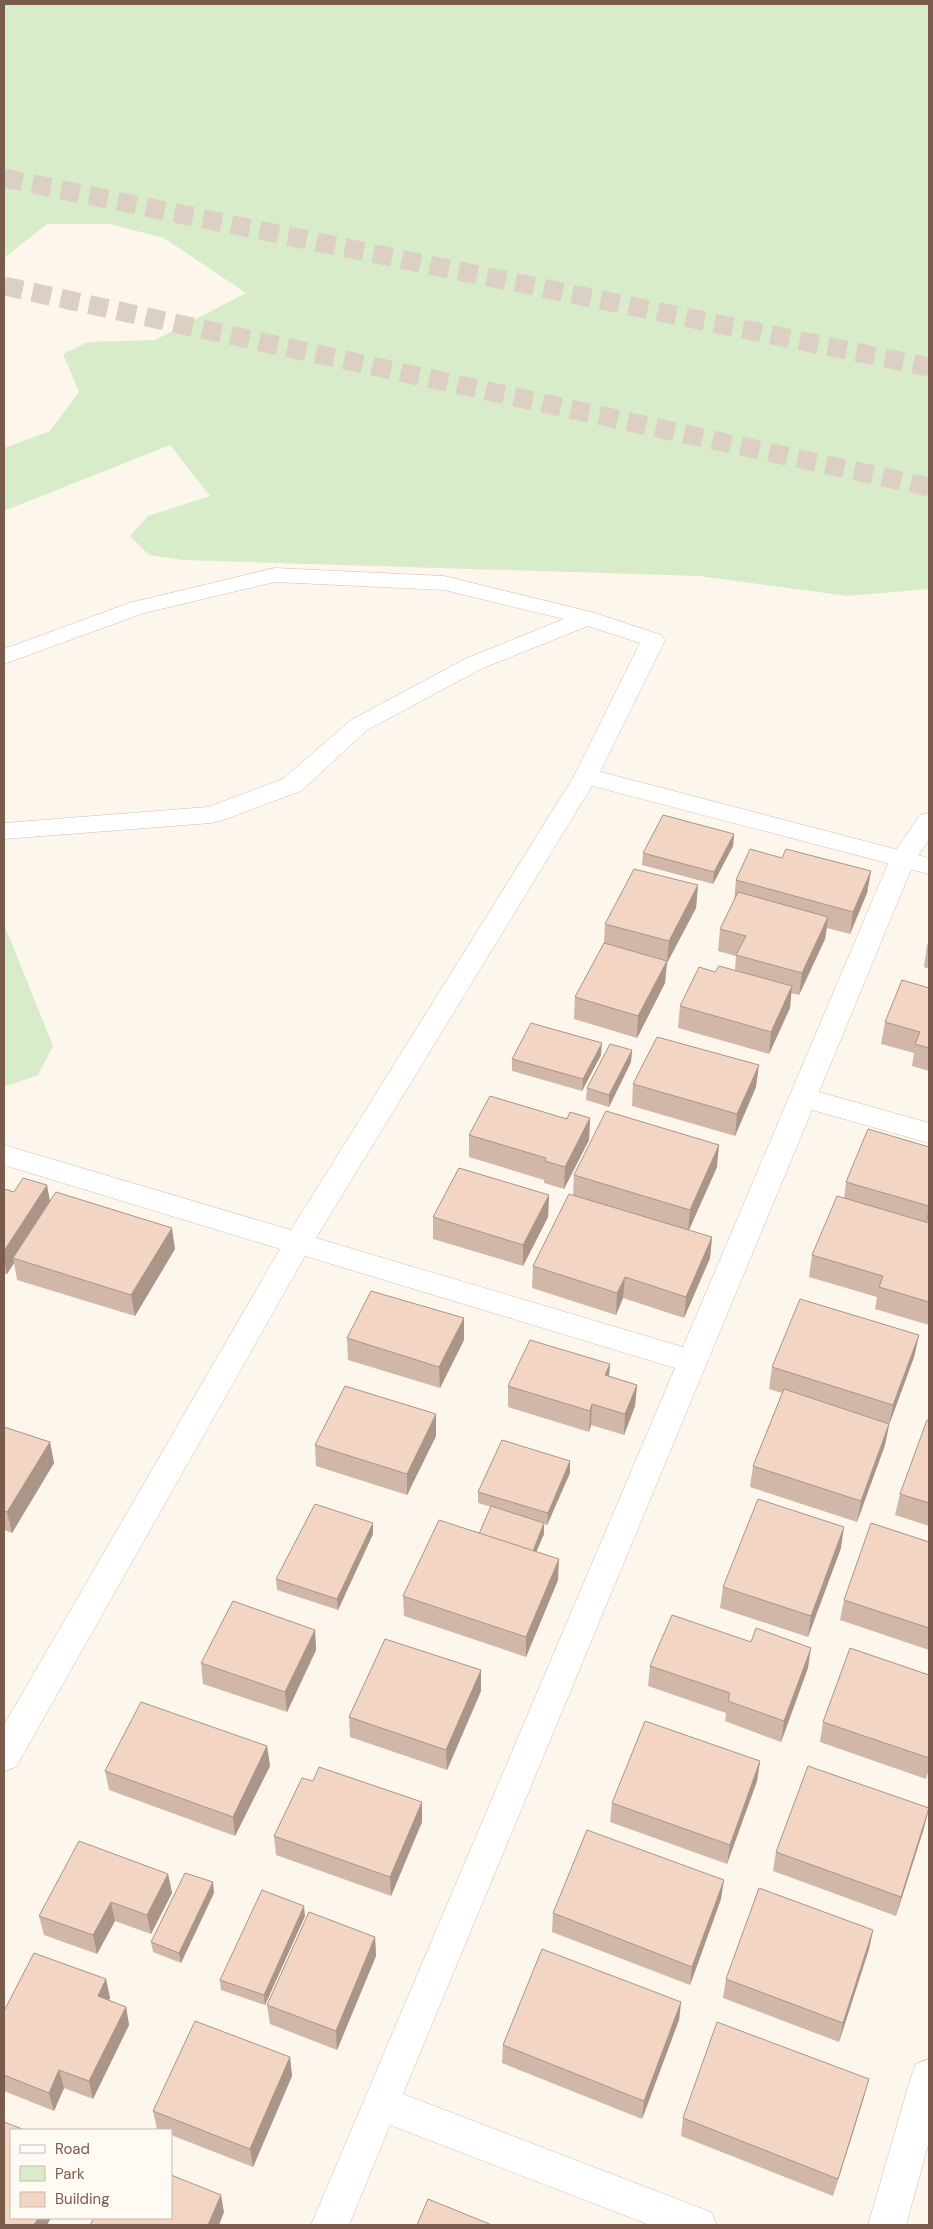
<svg xmlns="http://www.w3.org/2000/svg" width="933" height="2229" viewBox="0 0 933 2229" font-family="'DM Sans',sans-serif">
  <style>
    .green { fill: #d8ecc9 }
    .lines { fill: none; stroke-linecap: round; stroke-linejoin: round }
    .highway-tunnel { stroke: #dcd0c4; stroke-width: 19; stroke-dasharray: 19 10; stroke-linecap: butt }
    .street-casing { stroke: #d1beb0; stroke-width: 1 }
    .secondary-casing { stroke: #d6c0b0; stroke-width: 1 }
    .street { fill: #fff; fill-rule: evenodd }
    .secondary { fill: #fff; fill-rule: evenodd }
    .wall { fill: #d1b7a8 }
    .shaded-wall { fill: #aa9588 }
    .building { fill: #f3d5c3; stroke: #aa9588 }
  </style>
  <rect width="100%" height="100%" fill="#fdf6ec"/>
  <g class="green">
    <polygon points="4,4 929,4 929,589 848,596 699,576 183,560 149,555 130,536 148,516 210,496 170,445 4,511 4,448 50,431 79,392 63,354 88,342 155,340 246,293 164,238 109,224 47,224 4,258"/>
    <polygon points="4,924 53,1046 38,1075 4,1087"/>
  </g>
  <g class="lines">
    <g class="highway-tunnel">
      <polyline points="4,178 929,367"/>
      <polyline points="4,286 929,487"/>
    </g>
    <g class="street-casing">
      <g id="street">
        <polygon points="275,568 444,576 595,613 661,635 665,640 598,776 316,1238 683,1347 890,859 920,815 929,813 929,839 915,860 819,1092 929,1123 929,1143 812,1110 403,2094 711,2212 717,2225 650,2225 390,2125 349,2225 311,2225 675,1368 305,1256 16,1767 4,1771 4,1725 280,1249 4,1165 4,1145 291,1230 574,776 640,643 588,626 483,668 367,730 301,791 220,821 211,823 4,839 4,823 208,807 283,779 351,720 467,658 564,619 444,590 275,582 144,613 4,664 4,649 129,603"/>
        <polygon points="929,2059 929,2142 906,2225 868,2225 911,2077 916,2064"/>
      </g>
    </g>
    <g class="secondary-casing">
      <polygon id="secondary" points="586,768 929,858 929,874 577,782 574,776 577,770"/>
    </g>
    <use href="#street" class="street"/>
    <use href="#secondary" class="secondary"/>
  </g>
  <g class="wall">
    <polygon points="734,834 733,846 713,884 642,865 643,853"/>
    <polygon points="782,858 871,871 867,893 850,934 827,928 825,939 799,995 791,993 790,1008 769,1054 678,1028 680,1006 715,972 735,970 736,956 718,951 720,929 734,901 736,880"/>
    <polygon points="698,885 696,908 667,963 665,983 637,1038 574,1019 575,997 604,943 605,924"/>
    <polygon points="929,940 929,969 924,967 927,945"/>
    <polygon points="929,988 929,1071 912,1066 914,1053 881,1044 885,1022"/>
    <polygon points="632,1050 631,1062 609,1107 586,1100 587,1088"/>
    <polygon points="601,1055 582,1091 512,1071 512,1059"/>
    <polygon points="633,1084 756,1087 735,1136 632,1106"/>
    <polygon points="590,1118 589,1140 564,1189 544,1183 544,1180 469,1157 469,1135 567,1119"/>
    <polygon points="929,1147 929,1220 928,1220 927,1223 929,1223 929,1325 875,1309 877,1297 809,1277 812,1255 844,1198 846,1182"/>
    <polygon points="717,1167 689,1230 712,1237 710,1258 684,1318 623,1298 616,1315 532,1288 533,1266 573,1195 574,1175"/>
    <polygon points="4,1189 50,1201 175,1249 135,1316 17,1280 14,1263 7,1274 4,1274"/>
    <polygon points="549,1195 548,1217 523,1266 433,1239 433,1217"/>
    <polygon points="919,1335 914,1357 889,1425 885,1445 857,1522 750,1487 753,1466 782,1393 769,1389 772,1367"/>
    <polygon points="347,1338 464,1340 440,1388 348,1360"/>
    <polygon points="610,1364 609,1376 637,1385 635,1406 624,1435 591,1425 589,1432 508,1407 508,1386"/>
    <polygon points="929,1420 929,1526 895,1515 900,1494"/>
    <polygon points="4,1427 50,1442 54,1463 12,1533 4,1530"/>
    <polygon points="436,1436 407,1495 316,1466 315,1445"/>
    <polygon points="570,1461 570,1473 547,1525 544,1524 544,1534 536,1552 558,1580 526,1657 404,1616 403,1596 479,1534 491,1507 478,1503 478,1492"/>
    <polygon points="373,1523 373,1534 338,1610 277,1590 276,1579"/>
    <polygon points="929,1542 929,1650 840,1620 844,1600"/>
    <polygon points="841,1548 808,1637 720,1608 723,1587"/>
    <polygon points="315,1630 316,1650 287,1712 203,1684 201,1663"/>
    <polygon points="650,1666 808,1668 781,1742 725,1721 726,1713 648,1686"/>
    <polygon points="481,1670 481,1691 447,1770 350,1737 349,1717"/>
    <polygon points="929,1675 929,1770 926,1779 820,1742 823,1722"/>
    <polygon points="267,1746 270,1766 235,1836 109,1790 105,1771"/>
    <polygon points="760,1761 757,1781 727,1864 610,1822 612,1803"/>
    <polygon points="313,1781 422,1802 422,1822 391,1896 276,1855 274,1836"/>
    <polygon points="924,1828 896,1916 773,1871 776,1852"/>
    <polygon points="168,1874 172,1893 151,1934 115,1921 97,1954 44,1935 39,1916"/>
    <polygon points="214,1893 181,1963 153,1952 151,1942"/>
    <polygon points="721,1899 690,1985 552,1932 553,1913"/>
    <polygon points="305,1916 265,2005 221,1990 220,1980"/>
    <polygon points="873,1930 869,1949 839,2042 723,1998 726,1979"/>
    <polygon points="375,1937 376,1956 337,2050 270,2024 267,2005"/>
    <polygon points="106,1979 110,1998 109,2000 126,2007 129,2025 93,2099 64,2088 54,2111 4,2091 4,2011"/>
    <polygon points="681,2002 679,2020 642,2119 502,2063 503,2045"/>
    <polygon points="290,2057 292,2076 253,2167 171,2135 171,2130 160,2130 157,2129 153,2111"/>
    <polygon points="864,2097 833,2196 681,2136 683,2118"/>
  </g>
  <g class="shaded-wall">
    <polygon points="734,834 733,846 713,884 714,872"/>
    <polygon points="871,871 867,893 850,934 853,912"/>
    <polygon points="698,885 696,908 667,963 669,941"/>
    <polygon points="828,917 825,939 799,995 802,973"/>
    <polygon points="667,961 665,983 637,1038 638,1016"/>
    <polygon points="792,986 790,1008 769,1054 771,1032"/>
    <polygon points="602,1043 601,1055 582,1091 583,1079"/>
    <polygon points="632,1050 631,1062 609,1107 609,1095"/>
    <polygon points="759,1065 756,1087 735,1136 737,1114"/>
    <polygon points="590,1118 589,1140 564,1189 565,1167"/>
    <polygon points="719,1145 717,1167 688,1232 690,1210"/>
    <polygon points="47,1185 51,1206 13,1258 14,1263 7,1274 4,1260 4,1251"/>
    <polygon points="549,1195 548,1217 523,1266 523,1245"/>
    <polygon points="929,1207 929,1213 925,1228"/>
    <polygon points="172,1228 175,1249 135,1316 131,1295"/>
    <polygon points="712,1237 710,1258 684,1318 686,1297"/>
    <polygon points="625,1277 623,1298 616,1315 617,1293"/>
    <polygon points="464,1318 464,1340 440,1388 439,1367"/>
    <polygon points="919,1335 914,1357 889,1425 885,1445 857,1522 861,1501 889,1425 893,1405"/>
    <polygon points="610,1364 608,1386 605,1375"/>
    <polygon points="637,1385 635,1406 624,1435 625,1414"/>
    <polygon points="592,1404 591,1425 589,1432 590,1411"/>
    <polygon points="436,1414 436,1436 407,1495 407,1474"/>
    <polygon points="50,1442 54,1463 12,1533 7,1512"/>
    <polygon points="570,1461 570,1473 547,1525 548,1513"/>
    <polygon points="373,1523 373,1534 338,1610 337,1599"/>
    <polygon points="544,1523 544,1534 531,1564 532,1553"/>
    <polygon points="844,1527 841,1548 808,1637 811,1616"/>
    <polygon points="559,1559 558,1580 526,1657 526,1637"/>
    <polygon points="315,1630 316,1650 287,1712 285,1692"/>
    <polygon points="811,1648 808,1668 781,1742 784,1721"/>
    <polygon points="481,1670 481,1691 447,1770 446,1750"/>
    <polygon points="267,1746 270,1766 235,1836 233,1817"/>
    <polygon points="760,1761 757,1781 727,1864 730,1845"/>
    <polygon points="422,1802 422,1822 391,1896 390,1877"/>
    <polygon points="929,1808 924,1828 896,1916 901,1897"/>
    <polygon points="168,1874 172,1893 151,1934 147,1915"/>
    <polygon points="724,1880 721,1899 690,1985 692,1967"/>
    <polygon points="213,1882 214,1893 181,1963 179,1953"/>
    <polygon points="111,1902 115,1921 97,1954 93,1935"/>
    <polygon points="304,1906 305,1916 265,2005 264,1995"/>
    <polygon points="873,1930 869,1949 839,2042 843,2023"/>
    <polygon points="375,1937 376,1956 337,2050 336,2031"/>
    <polygon points="106,1979 110,1998 102,2014 98,1996"/>
    <polygon points="681,2002 679,2020 642,2119 644,2101"/>
    <polygon points="126,2007 129,2025 93,2099 89,2081"/>
    <polygon points="290,2057 292,2076 253,2167 250,2149"/>
    <polygon points="59,2070 64,2088 54,2111 49,2093"/>
    <polygon points="869,2079 864,2097 833,2196 838,2179"/>
    <polygon points="221,2195 224,2212 219,2225 208,2225"/>
    <polygon points="38,2218 51,2218 47,2225 34,2225"/>
  </g>
  <g class="building">
    <polygon points="663,815 734,834 714,872 643,853"/>
    <polygon points="750,849 782,858 786,849 871,871 853,912 736,880"/>
    <polygon points="634,869 698,885 669,941 605,924"/>
    <polygon points="738,892 828,917 802,973 736,955 746,936 720,929"/>
    <polygon points="604,943 667,961 638,1016 575,997"/>
    <polygon points="719,966 792,986 771,1032 680,1006 699,967 715,972"/>
    <polygon points="902,980 929,988 929,1048 915,1044 920,1032 885,1022"/>
    <polygon points="531,1023 602,1043 583,1079 512,1059"/>
    <polygon points="657,1037 759,1065 737,1114 633,1084"/>
    <polygon points="610,1044 632,1050 609,1095 587,1088"/>
    <polygon points="490,1096 567,1119 570,1112 590,1118 565,1167 545,1161 546,1158 469,1135"/>
    <polygon points="606,1111 719,1145 690,1210 574,1175"/>
    <polygon points="868,1129 929,1147 929,1206 846,1182"/>
    <polygon points="459,1168 549,1195 523,1245 433,1217"/>
    <polygon points="23,1178 47,1185 4,1251 4,1189 14,1192"/>
    <polygon points="56,1192 172,1228 131,1295 13,1258"/>
    <polygon points="569,1194 712,1237 686,1297 625,1277 617,1293 533,1266"/>
    <polygon points="837,1196 929,1223 929,1302 879,1287 883,1276 812,1255"/>
    <polygon points="371,1291 464,1318 439,1367 347,1338"/>
    <polygon points="800,1299 919,1335 893,1405 772,1367"/>
    <polygon points="530,1340 610,1364 605,1375 637,1385 625,1414 592,1404 590,1411 508,1386"/>
    <polygon points="345,1386 436,1414 407,1474 315,1445"/>
    <polygon points="784,1389 889,1424 861,1501 753,1466"/>
    <polygon points="927,1420 929,1420 929,1503 900,1494"/>
    <polygon points="4,1427 50,1442 7,1512 4,1511"/>
    <polygon points="502,1440 570,1461 548,1513 478,1492"/>
    <polygon points="758,1499 844,1527 811,1616 723,1587"/>
    <polygon points="315,1504 373,1523 337,1599 276,1579"/>
    <polygon points="491,1506 544,1523 533,1551 479,1534"/>
    <polygon points="439,1520 559,1559 526,1637 403,1596"/>
    <polygon points="871,1523 929,1542 929,1628 844,1600"/>
    <polygon points="233,1601 315,1630 285,1692 201,1663"/>
    <polygon points="672,1615 751,1642 756,1628 811,1648 784,1721 728,1701 730,1693 650,1666"/>
    <polygon points="385,1639 481,1670 446,1750 349,1717"/>
    <polygon points="850,1648 929,1675 929,1758 823,1722"/>
    <polygon points="141,1702 267,1746 233,1817 105,1771"/>
    <polygon points="645,1721 760,1761 730,1845 612,1803"/>
    <polygon points="808,1766 929,1808 901,1897 776,1852"/>
    <polygon points="319,1767 422,1802 390,1877 274,1836 302,1778 313,1781"/>
    <polygon points="587,1830 724,1880 692,1967 553,1913"/>
    <polygon points="79,1841 168,1874 147,1915 111,1902 93,1935 39,1916"/>
    <polygon points="185,1873 213,1882 179,1953 151,1942"/>
    <polygon points="759,1888 873,1930 843,2023 726,1979"/>
    <polygon points="262,1890 304,1906 264,1995 220,1980"/>
    <polygon points="309,1912 375,1937 336,2031 267,2005"/>
    <polygon points="542,1949 681,2002 644,2101 503,2045"/>
    <polygon points="34,1953 106,1979 98,1996 126,2007 89,2081 59,2070 49,2093 4,2075 4,2011"/>
    <polygon points="195,2021 290,2057 250,2149 153,2111"/>
    <polygon points="717,2022 869,2079 838,2179 683,2118"/>
    <polygon points="4,2122 25,2130 11,2130 11,2218 38,2218 34,2225 4,2225"/>
    <polygon points="171,2175 221,2195 208,2225 90,2225 94,2218 171,2218"/>
    <polygon points="428,2199 492,2225 417,2225"/>
  </g>
  <rect width="933" height="2229" fill="none" stroke="#7a5c4d" stroke-width="10"/>
  <rect x="10" y="2129" width="162" height="90" fill="#fffaf3" stroke="#cabbb1"/>
  <rect x="20" y="2145" width="25" height="8" fill="#ffffff" stroke="#cabbb1"/>
  <text x="55" y="2154" font-size="15" fill="#7a5c4d">Road</text>
  <rect x="20" y="2166" width="25" height="15" fill="#d8ecc9" stroke="#cabbb1"/>
  <text x="55" y="2179" font-size="15" fill="#7a5c4d">Park</text>
  <rect x="20" y="2192" width="25" height="15" fill="#f3d5c3" stroke="#cabbb1"/>
  <text x="55" y="2204" font-size="15" fill="#7a5c4d">Building</text>
</svg>
